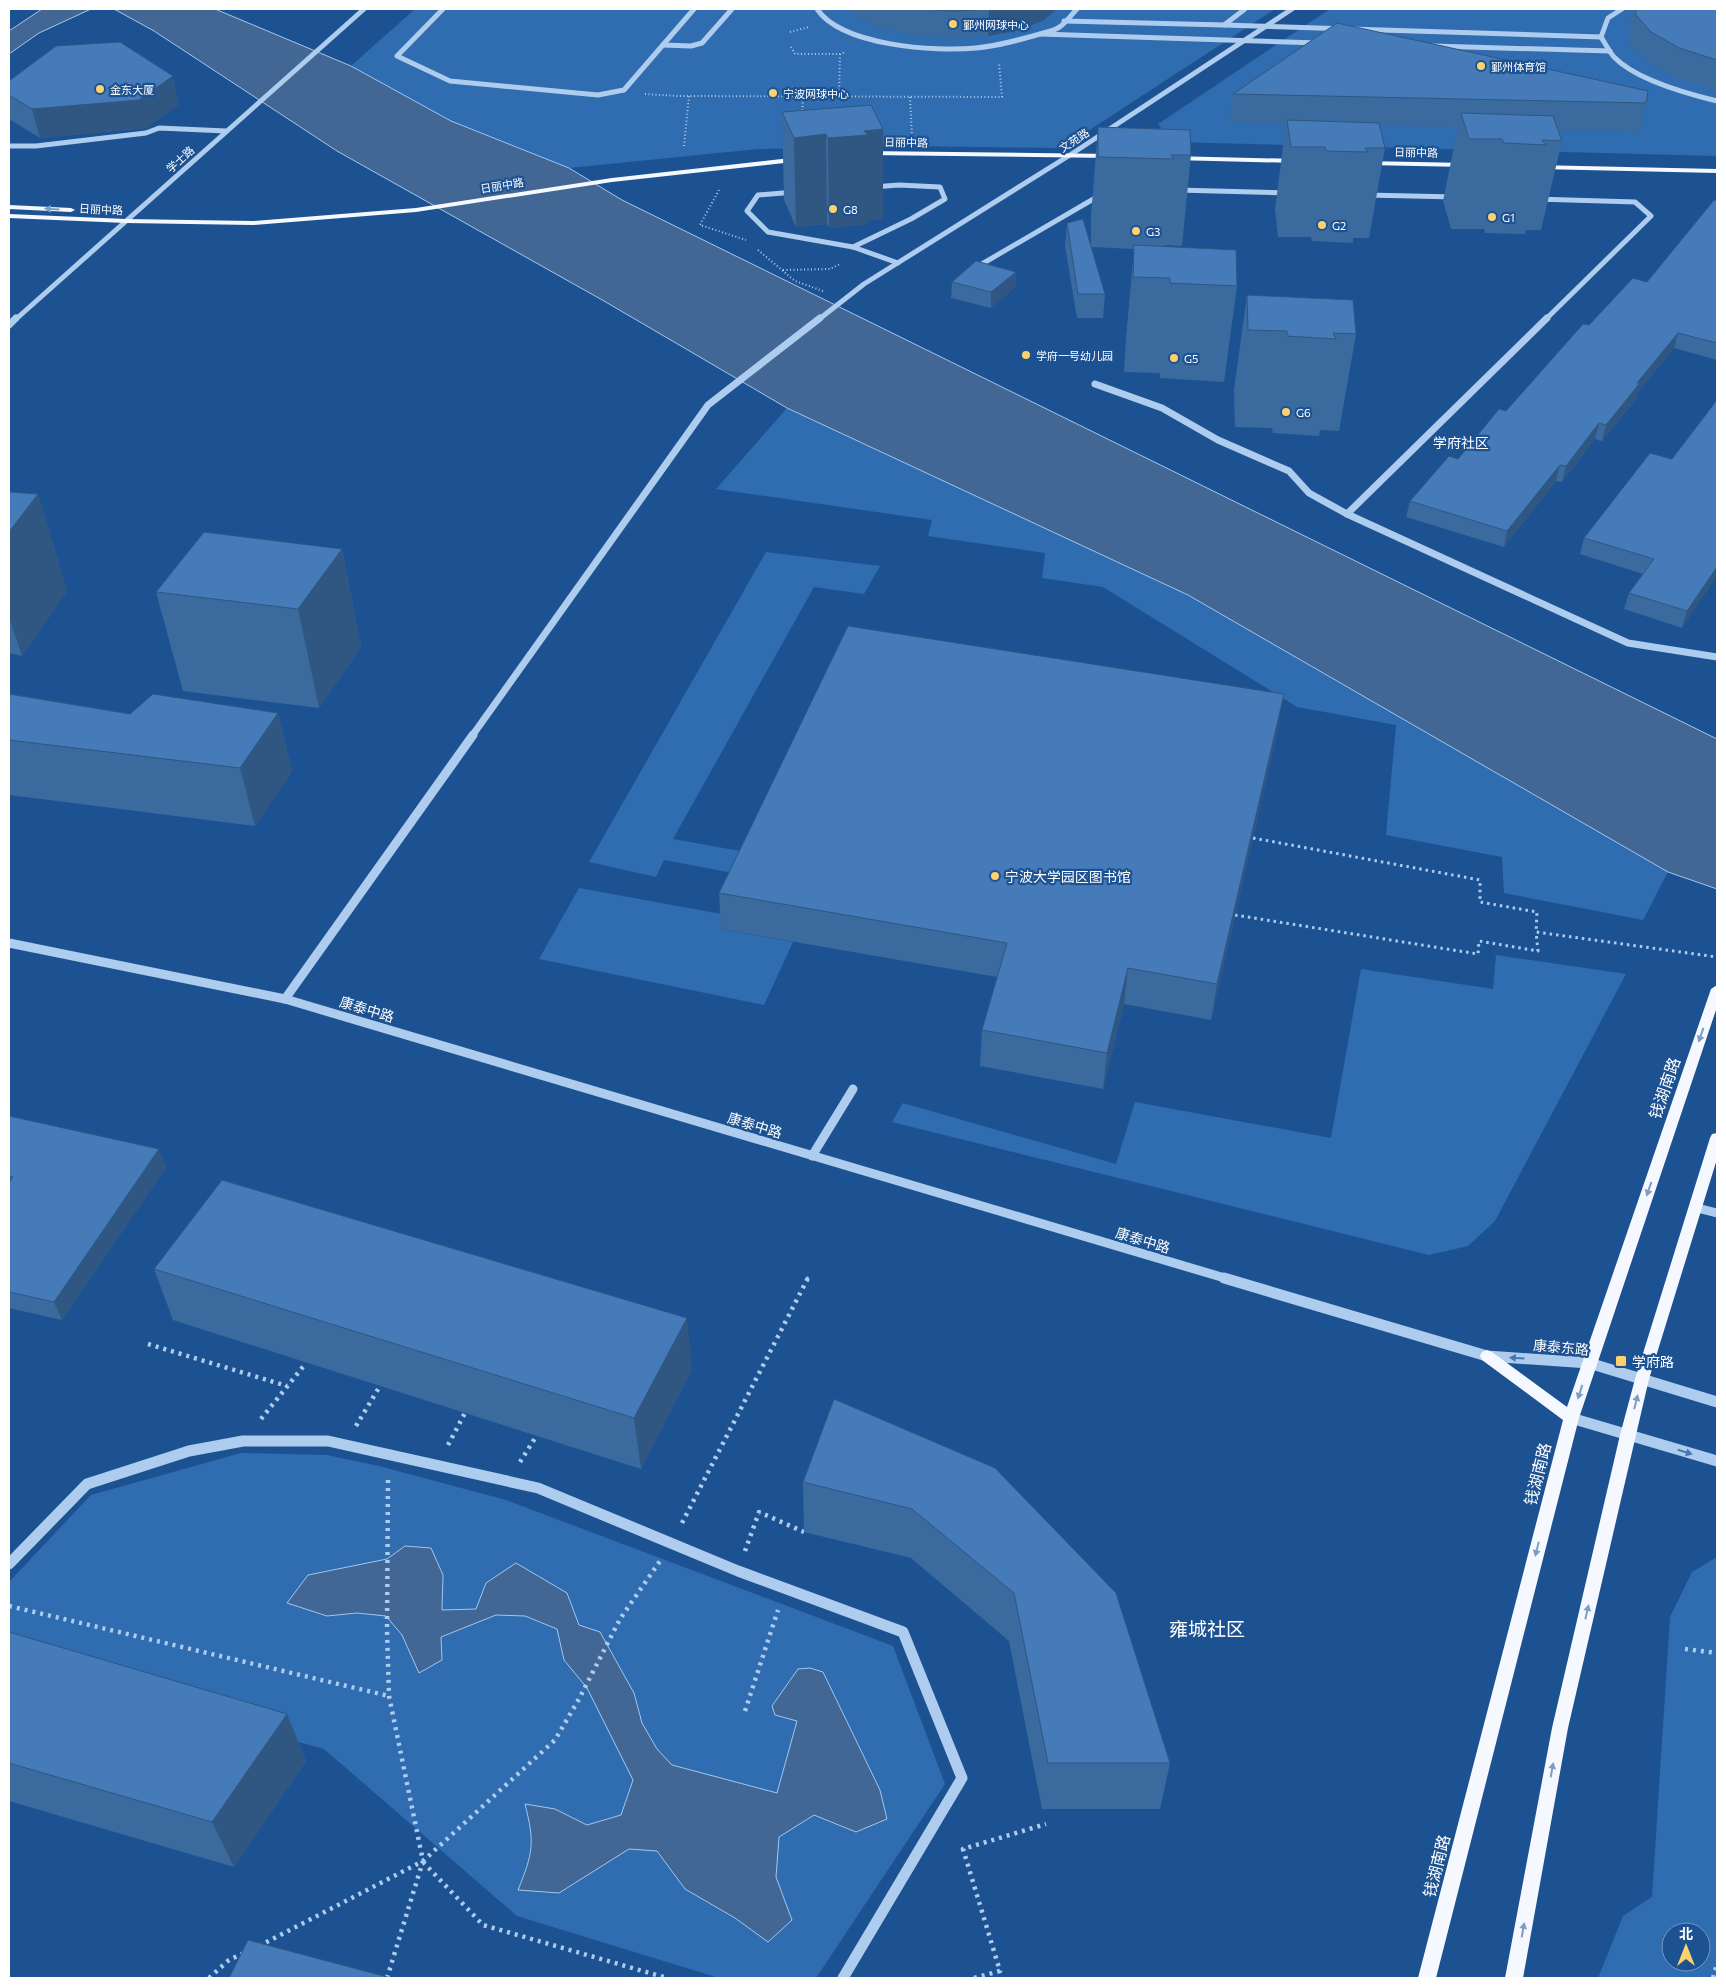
<svg xmlns="http://www.w3.org/2000/svg" width="1726" height="1987" viewBox="0 0 1726 1987" font-family="Commissioner,'Noto Sans SC',sans-serif">
  <style>
    .green { fill: #306cb0; fill-rule: evenodd }
    .water { fill: #426795; stroke: #a1c7f0 }
    .lines { fill: none; stroke-linecap: round; stroke-linejoin: round }
    .path-far2 { stroke: #aeccee; stroke-width: 2; stroke-dasharray: 1 2.5; stroke-linecap: butt }
    .path-far1 { stroke: #aeccee; stroke-width: 3; stroke-dasharray: 2.5 4; stroke-linecap: butt }
    .path { stroke: #aeccee; stroke-width: 4.5; stroke-dasharray: 3 5; stroke-linecap: butt }
    .minor-far3 { stroke: #aeccee; stroke-width: 5 }
    .minor-far2 { stroke: #aeccee; stroke-width: 7 }
    .minor-far1 { stroke: #aeccee; stroke-width: 9 }
    .minor { stroke: #aeccee; stroke-width: 11 }
    .major { fill: #f5f9ff; fill-rule: evenodd }
    .wall { fill: #3b6a9f }
    .shaded-wall { fill: #305682 }
    .building { fill: #457bb9; stroke: #305682 }
    .oneway { fill: #7e9dc3 }
    .oneway2 { fill: #4877ae }
    .poi-dot { fill: #fdd26d; stroke: #1d5292; stroke-width: 2 }
    .labels { text-anchor: middle; dominant-baseline: central; stroke-width: 4.5; stroke-linejoin: round; paint-order: stroke }
    .far-poi-label { font-size: 11px; fill: #fff; stroke: #1d5292; text-anchor: start }
    .far-street-label { font-size: 11px; fill: #fff; stroke: #1d5292 }
    .far-quarter-label { font-size: 14px; fill: #fff; stroke: #1d5292 }
    .poi-label { font-size: 14px; fill: #fff; stroke: #1d5292; text-anchor: start }
    .street-label { font-size: 14px; fill: #fff; stroke: #1d5292 }
    .near-street-label { font-size: 16px; fill: #fff; stroke: #1d5292 }
    .near-quarter-label { font-size: 19px; fill: #fff; stroke: #1d5292 }
  </style>
  <rect width="100%" height="100%" fill="#1d5292"/>
  <g class="green">
    <polygon points="415,9 1275,9 1062,148 907,146 758,149 569,168 451,121 351,66"/>
    <polygon points="1330,9 1717,9 1717,156 1172,142 1158,124"/>
    <polygon points="787,408 1188,595 1668,872 1643,920 1504,893 1502,857 1386,835 1396,725 1297,707 1103,587 1042,578 1045,553 928,536 932,520 716,489"/>
    <polygon points="766,552 880,566 864,594 814,587 673,839 746,852 738,874 664,860 656,877 589,862"/>
    <polygon points="579,888 727,915 721,929 793,942 764,1005 539,959"/>
    <polygon points="1496,955 1626,974 1495,1221 1468,1246 1429,1255 892,1122 903,1103 1116,1164 1135,1102 1331,1138 1361,969 1493,989"/>
    <polygon points="241,1453 327,1455 379,1466 506,1500 893,1646 945,1784 816,1978 719,1978 517,1916 324,1749 9,1662 9,1582 91,1495"/>
    <path d="M1717,1557V1978H1598L1623,1916L1652,1897L1670,1617L1692,1572ZM1671,1932H1701V1962H1671Z"/>
  </g>
  <g class="water">
    <polygon points="42,9 91,9 39,33 9,54 9,31"/>
    <polygon points="114,9 215,9 351,66 451,121 569,168 622,200 1717,739 1717,889 1668,872 1188,595 787,408 604,301 337,151 154,31"/>
    <path d="M405,1546L431,1548L443,1575L442,1610L476,1609L486,1583L516,1563L567,1593L579,1625L600,1632L634,1693L642,1723L657,1749L672,1765L777,1793L797,1721L775,1715L772,1706L798,1669L810,1668L823,1672L880,1790L887,1819L856,1832L814,1815L779,1837L776,1877L792,1920L768,1942L735,1918L685,1889L657,1851L629,1849L559,1893L518,1890C533,1853 535,1843 525,1804L555,1809L587,1825L621,1815L633,1780L587,1688L564,1660L557,1629L525,1616L496,1615L441,1637L442,1660L419,1673L402,1635L386,1616L357,1613L327,1616L287,1603L308,1575L387,1559Z"/>
  </g>
  <g class="lines">
    <g class="path-far2">
      <polyline points="790,32 809,27"/>
      <polyline points="791,47 795,54 840,54 846,52"/>
      <polyline points="645,94 677,96 1002,97 999,63"/>
      <polyline points="839,97 840,54"/>
      <polyline points="910,97 912,136"/>
      <polyline points="802,114 803,97"/>
      <polyline points="684,146 689,96"/>
      <polyline points="719,190 700,225 746,240"/>
      <polyline points="758,250 795,281 823,291"/>
      <polyline points="783,270 830,269 840,264"/>
    </g>
    <g class="path-far1">
      <polyline points="1253,838 1480,880 1480,902 1537,912 1536,932 1717,957"/>
      <polyline points="1235,915 1478,954 1479,941 1538,951 1536,932"/>
      <polyline points="807,1279 808,1277"/>
    </g>
    <g class="path">
      <polyline points="148,1344 287,1386"/>
      <polyline points="261,1419 306,1363"/>
      <polyline points="356,1426 380,1386"/>
      <polyline points="448,1445 465,1413"/>
      <polyline points="520,1462 537,1435"/>
      <polyline points="682,1523 808,1278"/>
      <polyline points="745,1551 759,1512 804,1532"/>
      <polyline points="9,1606 389,1696"/>
      <polyline points="1685,1649 1717,1653"/>
      <polyline points="745,1711 778,1610"/>
      <polyline points="423,1862 483,1925 667,1978"/>
      <polyline points="259,1946 423,1861 555,1740 579,1699 620,1619 660,1561"/>
      <polyline points="209,1978 229,1960 244,1953"/>
      <polyline points="387,1978 423,1861 389,1696 387,1630 388,1475"/>
      <polyline points="974,1978 1000,1971 963,1849 1046,1824"/>
      <polyline points="1713,1978 1717,1964"/>
    </g>
    <g class="minor-far3">
      <polyline points="443,9 397,56 450,81 598,95 624,90 694,9"/>
      <path d="M817,9C842,46 935,52 976,48C998,46 1019,40 1040,34C1046,32 1053,31 1058,28C1065,24 1071,15 1077,9"/>
      <path d="M1622,9L1608,18L1601,37C1605,43 1609,51 1614,57C1635,79 1688,94 1717,101"/>
      <polyline points="1064,21 1224,25 1245,9"/>
      <polyline points="1224,25 1601,37"/>
      <polyline points="1040,34 1320,43"/>
      <polyline points="663,45 691,46 702,43 732,9"/>
      <polyline points="1433,46 1610,51"/>
      <polyline points="9,146 36,146 146,133 159,128 226,131"/>
      <polyline points="1177,190 1288,193"/>
      <polyline points="795,192 758,195 747,211 768,232 853,247 898,263"/>
      <polyline points="1366,195 1456,197"/>
      <polyline points="1536,199 1635,202 1651,216 1545,320"/>
      <polyline points="853,247 911,219 945,199 940,187 899,185 873,187"/>
      <polyline points="975,268 1102,194"/>
      <polyline points="15,320 364,9"/>
      <polyline points="818,320 864,284 1070,155 1292,9"/>
    </g>
    <g class="minor-far2">
      <polyline points="1547,318 1347,514 1628,643 1717,657"/>
      <polyline points="9,325 16,318"/>
      <polyline points="1095,384 1162,408 1218,440 1289,471 1309,493 1347,514"/>
      <polyline points="472,736 708,405 820,318"/>
    </g>
    <g class="minor-far1">
      <polyline points="9,943 285,999 1228,1279"/>
      <polyline points="285,999 473,735"/>
      <polyline points="812,1156 853,1089"/>
      <polyline points="1697,1208 1717,1213"/>
    </g>
    <g class="minor">
      <polyline points="1224,1278 1487,1356 1589,1363 1717,1402"/>
      <polyline points="1571,1418 1717,1461"/>
      <polyline points="9,1564 87,1484 189,1451 243,1441 328,1441 538,1488 738,1571 903,1632 962,1778 843,1978"/>
    </g>
    <g class="major">
      <polygon points="864,151 1112,154 1116,156 1112,158 867,155 864,155"/>
      <polygon points="1171,156 1297,159 1301,161 1297,163 1174,160 1171,160"/>
      <polygon points="799,157 802,157 802,161 612,182 416,212 253,225 126,223 9,218 9,214 126,219 253,221 416,208 612,178"/>
      <polygon points="1364,161 1467,163 1471,165 1467,167 1367,165 1363,163"/>
      <polygon points="1536,165 1717,169 1717,173 1539,169 1536,169"/>
      <polygon points="9,205 71,208 75,210 71,212 9,209"/>
      <polygon points="1717,985 1717,1007 1579,1418 1436,1978 1418,1978 1563,1420 1482,1360 1480,1356 1482,1352 1487,1350 1492,1352 1567,1407 1711,989"/>
      <polygon points="1717,1133 1717,1159 1649,1379 1636,1435 1568,1728 1523,1978 1505,1978 1552,1728 1620,1435 1635,1379 1710,1138 1712,1134"/>
    </g>
  </g>
  <g class="wall">
    <polygon points="848,9 1057,9 1044,20 1020,30 988,36 951,38 914,35 883,29 859,19"/>
    <polygon points="1633,9 1717,9 1717,91 1672,76 1644,59 1629,43 1629,27"/>
    <polygon points="9,81 179,104 146,128 40,138 9,119"/>
    <polygon points="1233,94 1646,103 1639,131 1558,130 1562,141 1541,230 1526,230 1525,234 1485,233 1484,229 1451,229 1443,201 1458,127 1379,126 1385,148 1369,238 1353,238 1353,243 1312,241 1311,237 1278,237 1275,209 1286,124 1229,122"/>
    <polygon points="871,105 883,219 868,220 868,224 829,228 827,224 796,227 784,200 782,112"/>
    <polygon points="1098,127 1191,155 1182,246 1165,245 1165,246 1237,286 1224,382 1160,378 1160,373 1124,372 1126,338 1134,249 1091,247 1105,294 1103,318 1077,318 1065,246 1067,223 1091,245 1091,216"/>
    <polygon points="1717,201 1717,360 1674,348 1638,392 1636,399 1602,441 1595,439 1562,482 1556,481 1504,547 1406,517 1410,501 1458,459 1589,325 1647,282"/>
    <polygon points="1016,272 1015,287 991,308 951,298 952,282"/>
    <polygon points="1247,295 1356,334 1339,431 1320,430 1319,436 1273,433 1272,428 1235,427 1234,390"/>
    <polygon points="1717,400 1717,575 1682,628 1624,609 1629,593 1643,574 1580,554 1584,538 1672,459"/>
    <polygon points="9,492 38,494 67,591 22,656 9,653"/>
    <polygon points="342,549 361,647 319,708 183,691 156,592"/>
    <polygon points="9,694 130,714 278,713 292,771 255,826 9,795"/>
    <polygon points="1278,729 1211,1020 1124,1004 1103,1089 980,1066 982,1030 997,977 721,929 719,893"/>
    <polygon points="9,1116 166,1167 62,1320 9,1308"/>
    <polygon points="154,1269 692,1369 641,1469 173,1320"/>
    <polygon points="995,1468 1170,1763 1160,1809 1042,1809 1009,1641 911,1558 804,1532 803,1482"/>
    <polygon points="9,1632 287,1714 306,1761 234,1867 9,1801"/>
  </g>
  <g class="shaded-wall">
    <polygon points="989,9 1057,9 1044,20 1020,30 988,36"/>
    <polygon points="173,76 179,104 146,128 40,138 32,109"/>
    <polygon points="883,129 883,219 868,220 868,224 829,228 828,138 864,131"/>
    <polygon points="826,134 827,224 796,227 794,138"/>
    <polygon points="1016,272 1015,287 991,308 991,292"/>
    <polygon points="1678,333 1674,348 1638,392 1636,399 1602,441 1606,425 1637,383"/>
    <polygon points="1599,423 1595,439 1562,482 1566,466"/>
    <polygon points="1560,465 1556,481 1504,547 1507,531"/>
    <polygon points="38,494 67,591 22,656 9,617 9,532"/>
    <polygon points="342,549 361,647 319,708 298,609"/>
    <polygon points="1717,567 1717,575 1682,628 1687,611"/>
    <polygon points="1284,694 1278,729 1211,1020 1217,984"/>
    <polygon points="278,713 292,771 255,826 240,768"/>
    <polygon points="1128,968 1124,1004 1103,1089 1107,1053"/>
    <polygon points="159,1149 166,1167 62,1320 54,1302"/>
    <polygon points="687,1318 692,1369 641,1469 634,1418"/>
    <polygon points="287,1714 306,1761 234,1867 212,1822"/>
  </g>
  <g class="building">
    <polygon points="923,9 990,9 952,11"/>
    <polygon points="1636,9 1717,9 1717,60 1679,48 1651,32 1636,15"/>
    <polygon points="1337,23 1648,91 1646,103 1233,94"/>
    <polygon points="120,42 173,76 139,100 32,109 9,95 9,81 56,46"/>
    <polygon points="871,105 883,129 864,131 868,135 828,138 826,134 794,138 782,112"/>
    <polygon points="1461,113 1553,116 1562,141 1542,140 1546,145 1504,143 1502,139 1469,139"/>
    <polygon points="1287,120 1379,123 1385,148 1365,148 1368,152 1326,151 1325,147 1291,147"/>
    <polygon points="1098,127 1190,130 1191,155 1171,155 1174,159 1098,157"/>
    <polygon points="1714,200 1717,201 1717,343 1678,333 1637,383 1640,383 1606,425 1599,423 1566,466 1560,465 1507,531 1410,501 1449,456 1458,459 1499,409 1506,411 1583,324 1589,325 1633,278 1647,282"/>
    <polygon points="1083,219 1105,294 1078,294 1067,223"/>
    <polygon points="1134,245 1236,250 1237,286 1170,283 1170,278 1133,277"/>
    <polygon points="976,261 1016,272 991,292 952,282"/>
    <polygon points="1247,295 1353,300 1356,334 1333,333 1336,339 1287,336 1287,331 1248,330"/>
    <polygon points="1717,400 1717,567 1687,611 1629,593 1654,559 1584,538 1650,453 1672,459"/>
    <polygon points="9,492 38,494 9,532"/>
    <polygon points="204,532 342,549 298,609 156,592"/>
    <polygon points="848,626 1284,694 1217,984 1128,968 1107,1053 982,1030 1007,943 719,893"/>
    <polygon points="9,694 130,714 153,694 278,713 240,768 9,740"/>
    <polygon points="9,1116 159,1149 54,1302 9,1292 9,1183 13,1177 9,1176"/>
    <polygon points="222,1180 687,1318 634,1418 154,1269"/>
    <polygon points="834,1399 995,1468 1116,1593 1170,1763 1048,1763 1014,1593 912,1509 803,1482"/>
    <polygon points="9,1632 287,1714 212,1822 9,1763"/>
    <polygon points="248,1940 391,1978 229,1978"/>
  </g>
  <defs><path id="oneway-solid" d="M-6-.8H1V-3.2L6.5 0L1 3.2V.8H-6Z" transform="scale(1.25)"/></defs>
  <g class="oneway">
    <use href="#oneway-solid" transform="translate(52 209) rotate(-177)"/>
    <use href="#oneway-solid" transform="translate(1701 1035) rotate(109)"/>
    <use href="#oneway-solid" transform="translate(1649 1189) rotate(109)"/>
    <use href="#oneway-solid" transform="translate(1580 1392) rotate(108)"/>
    <use href="#oneway-solid" transform="translate(1636 1402) rotate(-76)"/>
    <use href="#oneway-solid" transform="translate(1537 1549) rotate(104)"/>
    <use href="#oneway-solid" transform="translate(1587 1612) rotate(-77)"/>
    <use href="#oneway-solid" transform="translate(1552 1770) rotate(-80)"/>
    <use href="#oneway-solid" transform="translate(1523 1930) rotate(-80)"/>
  </g>
  <g class="oneway2">
    <use href="#oneway-solid" transform="translate(1517 1358) rotate(-176)"/>
    <use href="#oneway-solid" transform="translate(1685 1452) rotate(17)"/>
  </g>
  <g class="poi-dot">
    <circle cx="953" cy="24" r="5"/>
    <circle cx="1481" cy="66" r="5"/>
    <circle cx="100" cy="89" r="5"/>
    <circle cx="773" cy="93" r="5"/>
    <circle cx="833" cy="209" r="5"/>
    <circle cx="1492" cy="217" r="5"/>
    <circle cx="1322" cy="225" r="5"/>
    <circle cx="1136" cy="231" r="5"/>
    <circle cx="1026" cy="355" r="5"/>
    <circle cx="1174" cy="358" r="5"/>
    <circle cx="1286" cy="412" r="5"/>
    <circle cx="995" cy="876" r="5"/>
    <rect x="1615" y="1355" width="12" height="12" rx="2.5"/>
  </g>
  <g class="labels">
    <g class="far-poi-label">
      <text x="963" y="24">鄞州网球中心</text>
      <text x="1491" y="66">鄞州体育馆</text>
      <text x="110" y="89">金东大厦</text>
      <text x="783" y="93">宁波网球中心</text>
      <text x="843" y="209">G8</text>
      <text x="1502" y="217">G1</text>
      <text x="1332" y="225">G2</text>
      <text x="1146" y="231">G3</text>
      <text x="1036" y="355">学府一号幼儿园</text>
      <text x="1184" y="358">G5</text>
      <text x="1296" y="412">G6</text>
    </g>
    <g class="far-street-label">
      <text transform="translate(1074 140) rotate(-33)">文苑路</text>
      <text transform="translate(906 142) rotate(1)">日丽中路</text>
      <text transform="translate(1416 152) rotate(1)">日丽中路</text>
      <text transform="translate(180 159) rotate(-42)">学士路</text>
      <text transform="translate(502 185) rotate(-9)">日丽中路</text>
      <text transform="translate(101 209) rotate(3)">日丽中路</text>
    </g>
    <g class="far-quarter-label">
      <text x="1461" y="442">学府社区</text>
    </g>
    <g class="poi-label">
      <text x="1005" y="876">宁波大学园区图书馆</text>
      <text x="1632" y="1361">学府路</text>
    </g>
    <g class="street-label">
      <text transform="translate(367 1009) rotate(17)">康泰中路</text>
      <text transform="translate(755 1125) rotate(17)">康泰中路</text>
      <text transform="translate(1143 1240) rotate(17)">康泰中路</text>
      <text transform="translate(1561 1347) rotate(5)">康泰东路</text>
    </g>
    <g class="near-street-label">
      <text transform="translate(1664 1088) rotate(-71)">钱湖南路</text>
      <text transform="translate(1537 1474) rotate(-76)">钱湖南路</text>
      <text transform="translate(1436 1866) rotate(-76)">钱湖南路</text>
    </g>
    <g class="near-quarter-label">
      <text x="1207" y="1628">雍城社区</text>
    </g>
  </g>
  <rect width="1726" height="1987" fill="none" stroke="#ffffff" stroke-width="20"/>
  <g transform="translate(1686 1947)"><circle r="24" fill="#1d5292" stroke="#7797be"/>
  <path d="M0-4L9 19L0 12L-9 19Z" fill="#fdd26d"/>
  <text y="-8" font-size="14" font-weight="bold" text-anchor="middle" fill="#ffffff">北</text>
  </g>
</svg>
